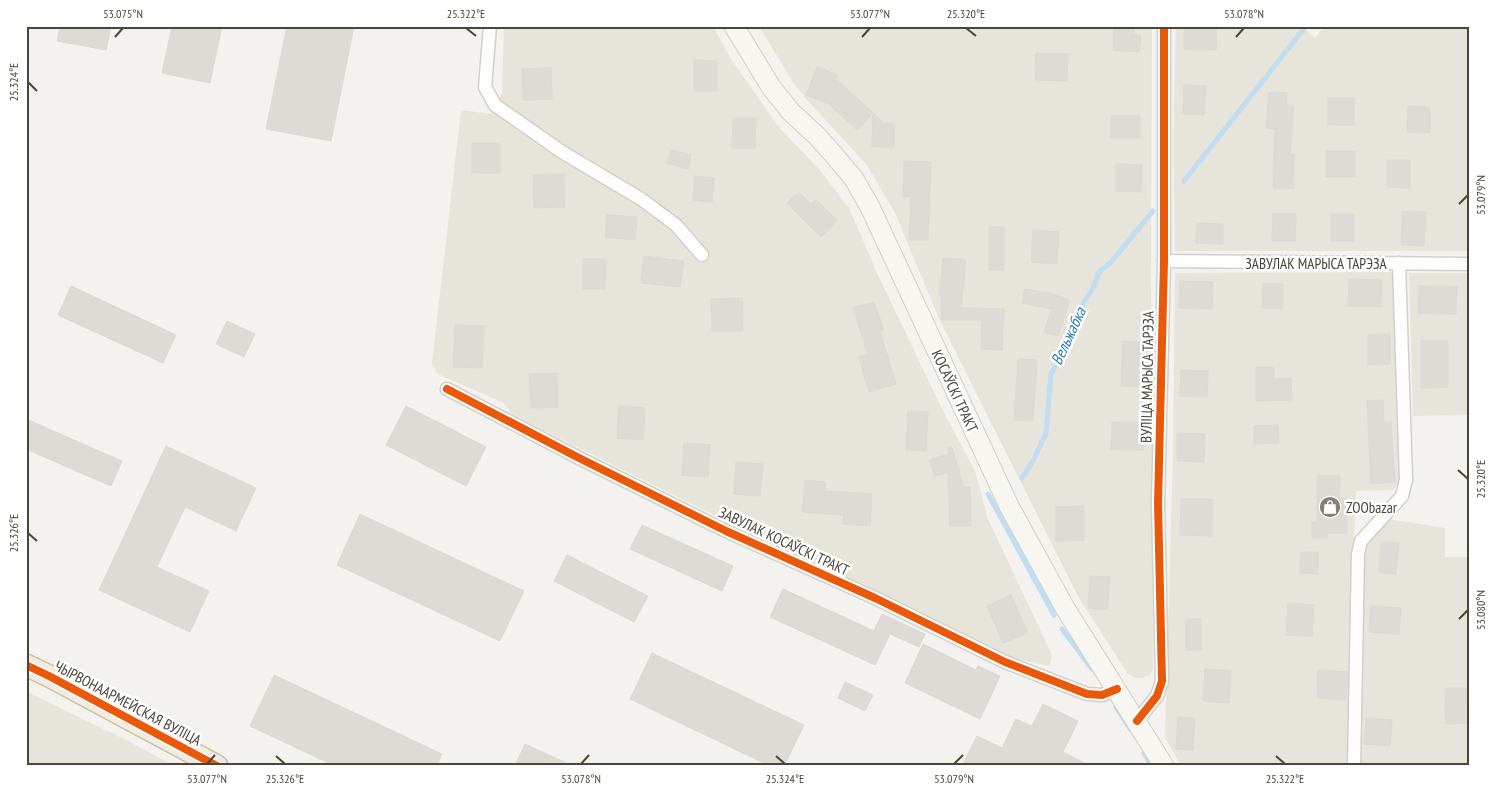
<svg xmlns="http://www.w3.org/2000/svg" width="1495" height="792" viewBox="0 0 1495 792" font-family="'PT Sans Narrow',sans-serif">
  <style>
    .residential { fill: #e7e4dc }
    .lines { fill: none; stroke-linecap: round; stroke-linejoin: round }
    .stream { stroke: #c0ddf1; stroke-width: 5 }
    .building { fill: #dedbd6; stroke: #dcd9d4 }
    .minor-casing { stroke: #d2d0cb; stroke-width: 15 }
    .secondary-casing { stroke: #d3cfc5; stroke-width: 21 }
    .trunk-casing { stroke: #ccbfa9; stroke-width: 24 }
    .minor { stroke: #fdfdfc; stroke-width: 12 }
    .secondary { stroke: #f7f6f1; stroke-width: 19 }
    .trunk { stroke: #f0ece0; stroke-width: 21 }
    .cycleway-casing { stroke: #fff; stroke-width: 11 }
    .cycleway { stroke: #e8590c; stroke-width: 8 }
    .ticks { fill: none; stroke: #4b4439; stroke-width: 2 }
    .labels { text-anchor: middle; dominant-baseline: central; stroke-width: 5; stroke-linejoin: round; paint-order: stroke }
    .street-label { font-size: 15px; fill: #4b4439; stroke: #fff }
    .poi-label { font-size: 15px; fill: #4b4439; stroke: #fff; text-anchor: start }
    .water-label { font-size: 16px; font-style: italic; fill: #2e7ab2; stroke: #fff }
    .neatline { fill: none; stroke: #4b4439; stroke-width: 2 }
    .ticks-label { font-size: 12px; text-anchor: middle; fill: #4b4439 }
  </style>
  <rect width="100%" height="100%" fill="#f4f2ee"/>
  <g class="residential">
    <polygon points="504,26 713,26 731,59 777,125 818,168 849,208 877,273 944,413 975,471 988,519 1052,655 1050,666 1006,657 822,568 512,415 504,403 438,374 432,363 461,110 491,114 502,93"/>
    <polygon points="759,26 1152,26 1151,278 1153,669 1149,675 1143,678 1136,678 1128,674 1079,598 940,321 895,213 867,165 806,99 793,82"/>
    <polygon points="1176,26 1301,26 1315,38 1325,26 1469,26 1469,251 1175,251 1173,143"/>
    <polygon points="1393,272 1400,482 1393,490 1356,491 1350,631 1350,766 1181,766 1165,737 1173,453 1175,273"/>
    <polygon points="1409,273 1469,273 1469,415 1413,416"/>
    <polygon points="1388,519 1445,528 1445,557 1469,557 1469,766 1361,766 1364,562 1366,543"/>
    <polygon points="26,691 130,742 174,766 26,766"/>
  </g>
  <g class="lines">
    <g class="stream">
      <polyline points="1184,181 1306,26"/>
      <polyline points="1022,478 1033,461 1046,433 1051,374 1063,351 1083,304 1093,288 1099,272 1111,262 1153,211"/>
      <polyline points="988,494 1054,615"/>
      <polyline points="1062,629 1092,669"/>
      <polyline points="1116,707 1130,729"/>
      <polyline points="1144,753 1151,766"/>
    </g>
  </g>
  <g class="building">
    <polygon points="60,26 111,26 106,50 57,41"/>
    <polygon points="172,26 222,26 210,83 162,73"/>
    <polygon points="287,26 354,26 331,141 266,129"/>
    <polygon points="1114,26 1134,26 1133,35 1141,35 1139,52 1113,50"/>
    <polygon points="1184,26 1217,26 1216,50 1184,49"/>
    <polygon points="1036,53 1068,54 1067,81 1035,80"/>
    <polygon points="694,60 717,61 717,91 694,91"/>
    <polygon points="817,67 838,75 836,79 884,123 894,123 894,147 872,147 873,113 857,130 829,104 806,95"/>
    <polygon points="551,68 552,99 523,100 522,69"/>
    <polygon points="1184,85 1206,86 1204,115 1183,114"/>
    <polygon points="1269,92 1287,93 1286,105 1294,106 1290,153 1294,154 1293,189 1273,188 1275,129 1266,128"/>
    <rect x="1328" y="98" width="26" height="27"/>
    <polygon points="1408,106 1430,107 1430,133 1407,132"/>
    <rect x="1111" y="116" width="29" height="22"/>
    <polygon points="733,118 756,118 755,148 732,148"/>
    <rect x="472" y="143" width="28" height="30"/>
    <polygon points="671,150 691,155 688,169 667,163"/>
    <polygon points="1327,151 1355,151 1355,177 1326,177"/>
    <polygon points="1387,160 1410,160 1410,188 1387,187"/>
    <polygon points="904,161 931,162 928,240 909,240 911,197 903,197"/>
    <polygon points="1116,164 1142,165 1141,192 1116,191"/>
    <polygon points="564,174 565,207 534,208 533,175"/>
    <polygon points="695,176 714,178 712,202 693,200"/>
    <polygon points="799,192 811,204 816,199 837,220 821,237 787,203"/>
    <polygon points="1403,211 1426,212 1424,246 1401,245"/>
    <polygon points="1273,213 1296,214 1295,241 1272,241"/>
    <polygon points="1331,214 1354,214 1353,241 1331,241"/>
    <polygon points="607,215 637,217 635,240 605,237"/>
    <polygon points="1197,223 1223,224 1223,244 1196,243"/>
    <rect x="989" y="227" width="15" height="43"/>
    <polygon points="1033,230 1059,232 1057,264 1031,262"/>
    <polygon points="644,256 684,261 680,287 641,283"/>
    <polygon points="943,258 966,260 961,308 1004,309 1002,350 981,349 982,320 941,320 942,296 939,296"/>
    <polygon points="583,259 606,259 605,289 583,289"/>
    <polygon points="1349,279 1382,280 1381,307 1348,306"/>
    <polygon points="1180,281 1213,282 1212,309 1179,308"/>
    <polygon points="1263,283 1283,284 1283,308 1262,308"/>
    <polygon points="71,286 176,335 163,363 58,315"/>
    <polygon points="1419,286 1457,287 1456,314 1418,313"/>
    <polygon points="1025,289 1053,294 1070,300 1058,336 1044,332 1052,309 1022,303"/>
    <polygon points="742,298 743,331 712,331 711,299"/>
    <polygon points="874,302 884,330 880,331 896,384 869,392 859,357 868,354 853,308"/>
    <polygon points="227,321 255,334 244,357 216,344"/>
    <polygon points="455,325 484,326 482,368 453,367"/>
    <polygon points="1390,334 1390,364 1368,365 1368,335"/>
    <polygon points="1123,341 1149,342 1147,387 1121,386"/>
    <polygon points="1421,341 1448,341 1448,387 1421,388"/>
    <polygon points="1018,359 1037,360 1033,421 1014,420"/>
    <polygon points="1256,367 1274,367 1274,379 1291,378 1292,400 1256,401"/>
    <polygon points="1181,370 1208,371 1207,397 1180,396"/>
    <polygon points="557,373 558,407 531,408 529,374"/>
    <polygon points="1383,400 1384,422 1391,422 1395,482 1371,484 1367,401"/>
    <polygon points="406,406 486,447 466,486 386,445"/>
    <polygon points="619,406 645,408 643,440 617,438"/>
    <polygon points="908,411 928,412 926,451 906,450"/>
    <polygon points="26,419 122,461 111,486 26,449"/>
    <polygon points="1112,422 1144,423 1143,450 1111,449"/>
    <polygon points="1278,425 1279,443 1254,444 1254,426"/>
    <polygon points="1177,433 1205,434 1204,462 1177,461"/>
    <polygon points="684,443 710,445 708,477 682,475"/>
    <polygon points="166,446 256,488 236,531 185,507 157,567 209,591 190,632 99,590"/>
    <polygon points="948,448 952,448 964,487 970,487 971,526 950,526 948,472 935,476 929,460 948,454"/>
    <polygon points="736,462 763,464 760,496 734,494"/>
    <polygon points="1317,476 1340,476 1339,498 1347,498 1347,533 1327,533 1327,538 1312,538 1312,522 1317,522"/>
    <polygon points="805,480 825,482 825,491 872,494 870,526 843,524 844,515 802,512"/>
    <polygon points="1181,499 1213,499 1212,536 1180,535"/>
    <polygon points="1084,506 1084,540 1056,541 1056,507"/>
    <polygon points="360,514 524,591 500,641 337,565"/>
    <polygon points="642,525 733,566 722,591 630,549"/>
    <polygon points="1381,542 1399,543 1396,574 1379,573"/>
    <polygon points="1301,552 1318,552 1318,574 1300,573"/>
    <polygon points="567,555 648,596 634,622 554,581"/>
    <polygon points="1090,576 1110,577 1107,609 1088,608"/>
    <polygon points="783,589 874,631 882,614 925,634 919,647 890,634 875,665 770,617"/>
    <polygon points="1011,595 1028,633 1003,643 987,606"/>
    <polygon points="1288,603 1314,605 1312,636 1286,635"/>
    <polygon points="1371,606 1401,608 1399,634 1369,632"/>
    <rect x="1186" y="619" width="15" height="31"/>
    <polygon points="923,644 976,670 978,666 1000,676 980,719 905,683"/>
    <polygon points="652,653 804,725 784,766 770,766 630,699"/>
    <polygon points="1205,669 1231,671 1229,703 1203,701"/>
    <polygon points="1318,670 1348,672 1346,700 1317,698"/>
    <polygon points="274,675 442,754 436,766 335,766 250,726"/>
    <polygon points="845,682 873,695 865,711 838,698"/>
    <polygon points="1445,688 1467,688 1468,723 1446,724"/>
    <polygon points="1043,704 1078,721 1063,752 1091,766 962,766 977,736 1002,748 1016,719 1032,726"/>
    <polygon points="1178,717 1195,718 1193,750 1176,749"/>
    <polygon points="1366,718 1392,720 1390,746 1364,744"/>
    <polygon points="525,744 573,766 515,766"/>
  </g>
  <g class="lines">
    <g class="minor-casing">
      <g id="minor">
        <polyline points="490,26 485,87 495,105 562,152 641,199 676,225 702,255"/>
        <polyline points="1164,261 1469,264"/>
        <polyline points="447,389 579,458 726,531 875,598 1005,662 1087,694 1102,695 1117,689"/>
        <polyline points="1137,721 1157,696 1162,681 1158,503 1164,261 1164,26"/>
        <polyline points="1354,766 1358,554 1361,541 1402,496 1406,480 1399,263"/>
      </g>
    </g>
    <g class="secondary-casing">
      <polyline id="secondary" points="734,26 771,87 791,112 817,136 834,155 854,179 870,207 1009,506 1065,608 1164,766"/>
    </g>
    <g class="trunk-casing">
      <polyline id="trunk" points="26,665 49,676 217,766"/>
    </g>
    <use href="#minor" class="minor"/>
    <use href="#secondary" class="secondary"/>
    <use href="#trunk" class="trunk"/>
    <g class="cycleway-casing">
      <g id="cycleway">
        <polyline points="447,389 579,458 726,531 875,598 1005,662 1087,694 1102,695 1117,689"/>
        <polyline points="26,665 49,676 217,766"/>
        <polyline points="1137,721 1157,696 1162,681 1158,503 1164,261 1164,26"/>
      </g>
    </g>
    <use href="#cycleway" class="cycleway"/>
  </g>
  <path class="ticks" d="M466,28L476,36M966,28L976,36M115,37L123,28M862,37L870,28M1236,37L1244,28M28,82L37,91M1459,204L1468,195M1458,470L1468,479M28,533L37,541M1459,619L1468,610M276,756L285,764M776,756L785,764M1276,756L1285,764M207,764L215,755M581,764L589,755M954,764L963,755"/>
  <defs>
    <g id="shop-disc" transform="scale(1.125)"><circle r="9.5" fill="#868178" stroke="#fff"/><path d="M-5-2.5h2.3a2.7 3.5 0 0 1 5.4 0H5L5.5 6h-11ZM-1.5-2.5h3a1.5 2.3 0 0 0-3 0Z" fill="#fff"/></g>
  </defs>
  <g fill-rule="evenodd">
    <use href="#shop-disc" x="1330" y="507"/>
  </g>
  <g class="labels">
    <g class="street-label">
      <text x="1316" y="263">ЗАВУЛАК МАРЫСА ТАРЭЗА</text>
      <text transform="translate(1147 377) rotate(-89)">ВУЛІЦА МАРЫСА ТАРЭЗА</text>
      <text transform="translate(955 391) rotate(65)">КОСАЎСКІ ТРАКТ</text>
      <text transform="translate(784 541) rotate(25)">ЗАВУЛАК КОСАЎСКІ ТРАКТ</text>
      <text transform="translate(128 703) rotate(28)">ЧЫРВОНААРМЕЙСКАЯ ВУЛІЦА</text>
    </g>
    <g class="poi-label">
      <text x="1346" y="507">ZOObazar</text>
    </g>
    <g class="water-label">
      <text transform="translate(1068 336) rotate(-65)">Вельжабка</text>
    </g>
  </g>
  <rect width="1495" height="792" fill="none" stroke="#ffffff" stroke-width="55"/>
  <rect x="28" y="28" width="1440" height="736" class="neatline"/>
  <g class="ticks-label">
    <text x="123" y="18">53.075°N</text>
    <text x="466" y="18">25.322°E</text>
    <text x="870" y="18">53.077°N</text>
    <text x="966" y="18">25.320°E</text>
    <text x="1244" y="18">53.078°N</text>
    <text transform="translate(14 82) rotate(-90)" y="4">25.324°E</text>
    <text transform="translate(1481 195) rotate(-90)" y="4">53.079°N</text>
    <text transform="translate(1481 479) rotate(-90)" y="4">25.320°E</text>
    <text transform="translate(14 533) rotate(-90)" y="4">25.326°E</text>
    <text transform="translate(1481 610) rotate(-90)" y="4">53.080°N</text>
    <text x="207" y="783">53.077°N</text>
    <text x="285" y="783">25.326°E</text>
    <text x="581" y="783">53.078°N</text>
    <text x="785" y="783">25.324°E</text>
    <text x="954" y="783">53.079°N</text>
    <text x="1285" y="783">25.322°E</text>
  </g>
</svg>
